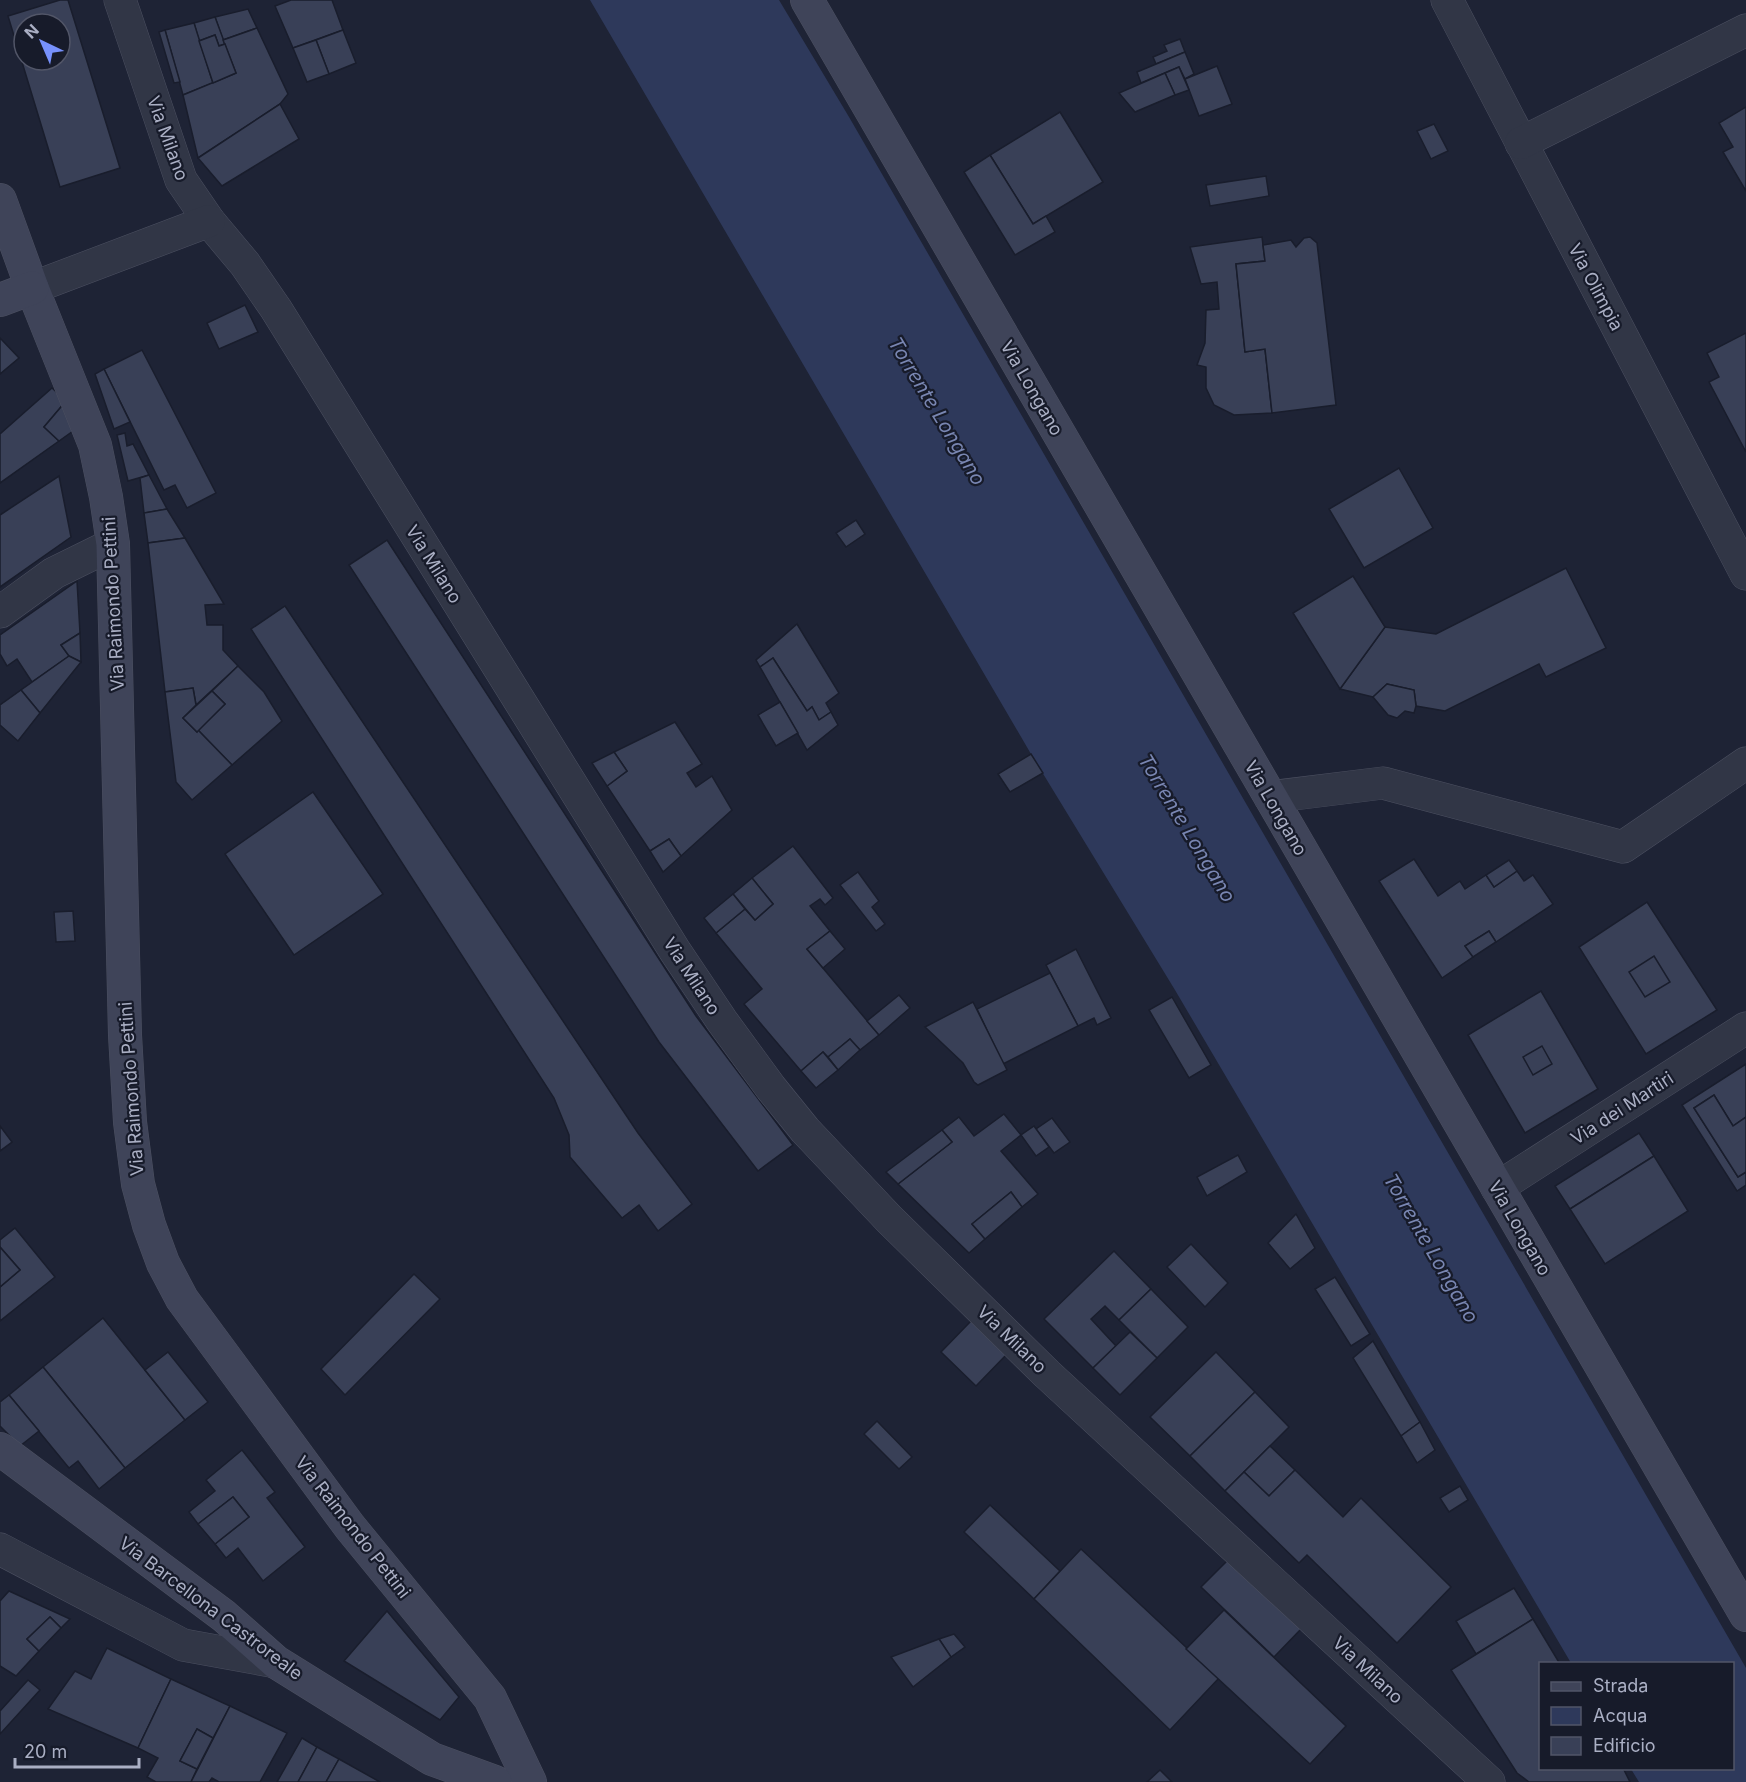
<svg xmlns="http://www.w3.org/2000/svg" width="1746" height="1782" viewBox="0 0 1746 1782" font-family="Inter,sans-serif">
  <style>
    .water { fill: #2e395b }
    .building { fill: #394057; stroke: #191d2c; stroke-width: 1.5; fill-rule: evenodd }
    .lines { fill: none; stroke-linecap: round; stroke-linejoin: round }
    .street-casing { stroke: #4c5061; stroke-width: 33 }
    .secondary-casing { stroke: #4c5061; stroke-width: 34 }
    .street { stroke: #313646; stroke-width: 32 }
    .secondary { stroke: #3f4459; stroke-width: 33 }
    .labels { text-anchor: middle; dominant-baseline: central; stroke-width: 4.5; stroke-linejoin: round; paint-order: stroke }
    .street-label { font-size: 18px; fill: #aaafc4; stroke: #171b2a }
    .water-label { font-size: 20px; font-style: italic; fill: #7986b2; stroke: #171b2a }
  </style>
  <rect width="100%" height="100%" fill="#1e2335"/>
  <polygon class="water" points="590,0 779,0 849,117 1746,1668 1746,1782 1639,1782 1631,1769 1732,1768 1732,1664 1571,1663 1175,990 1031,754"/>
  <g class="building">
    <path d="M60,0H68L120,168L60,187L8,16ZM24,24H60V60H24Z"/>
    <polygon points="291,0 332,0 343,30 293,48 275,6"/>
    <polygon points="248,9 257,28 223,40 215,17"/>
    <polygon points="215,17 225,44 219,46 215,35 199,41 194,23"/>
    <polygon points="194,23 213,83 183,95 165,30"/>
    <polygon points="257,28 288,94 280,104 198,158 183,95 236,73 223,40"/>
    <polygon points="165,30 180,82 174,83 159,32"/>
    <polygon points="343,30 356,63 329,74 316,40"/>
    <polygon points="215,35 219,46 225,44 236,73 213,83 199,41"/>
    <polygon points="1180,39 1185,52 1156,64 1153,57 1167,51 1164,45"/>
    <polygon points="316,40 329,74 307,82 293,48"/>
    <polygon points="1185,52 1194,74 1185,79 1179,67 1141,83 1137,72"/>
    <polygon points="1217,66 1232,104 1199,116 1185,79"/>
    <polygon points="1179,67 1189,90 1175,95 1165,73"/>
    <polygon points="1165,73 1175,95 1135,112 1119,93"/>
    <polygon points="280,104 299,139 222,186 198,158"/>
    <polygon points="1746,107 1746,191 1723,152 1733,147 1719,123"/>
    <polygon points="1060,112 1103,182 1033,224 990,155"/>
    <polygon points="1434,124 1448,151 1431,159 1417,131"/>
    <polygon points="990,155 1033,224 1046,216 1055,232 1015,255 964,172"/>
    <polygon points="1266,176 1269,196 1210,206 1206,185"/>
    <polygon points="1262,237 1265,261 1236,264 1245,352 1265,349 1272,413 1234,415 1214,405 1206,388 1206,367 1197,365 1205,343 1206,310 1219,309 1217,282 1201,284 1190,247"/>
    <polygon points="1310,237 1317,243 1336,405 1272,413 1265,349 1245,352 1236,264 1265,261 1263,245 1291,240 1296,247 1304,238"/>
    <polygon points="245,305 258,332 219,349 207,323"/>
    <polygon points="1746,333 1746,452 1709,382 1719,377 1707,353"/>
    <polygon points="0,338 19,358 0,374"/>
    <polygon points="142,350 216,493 187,508 175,485 164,490 104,369"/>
    <polygon points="104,369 130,422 114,429 95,374"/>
    <polygon points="52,388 66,401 44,427 59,441 0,483 0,434"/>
    <polygon points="66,401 73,431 59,441 44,427"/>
    <polygon points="125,433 127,446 133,444 149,475 128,481 117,435"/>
    <polygon points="1399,468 1433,528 1364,568 1329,509"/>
    <polygon points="149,475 167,509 144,513 140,478"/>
    <polygon points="59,476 71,537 0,587 0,515"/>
    <polygon points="167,509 185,538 148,543 144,513"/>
    <polygon points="856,520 865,534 846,547 836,533"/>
    <polygon points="185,538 224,604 205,605 207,625 223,625 223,650 238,666 196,705 193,688 165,692 148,543"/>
    <polygon points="387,540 696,1016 793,1145 758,1171 659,1042 349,565"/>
    <polygon points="1566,568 1606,648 1546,677 1539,664 1445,711 1416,706 1414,690 1387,684 1373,697 1340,689 1385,627 1436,634"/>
    <polygon points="1353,576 1385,627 1340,689 1293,613"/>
    <polygon points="77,581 80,633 61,645 69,656 32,682 17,659 7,666 0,654 0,635"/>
    <polygon points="285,606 638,1133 692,1204 658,1231 639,1205 622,1218 570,1157 569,1135 554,1098 251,629"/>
    <polygon points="797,624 839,693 826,703 831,712 819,720 812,707 807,711 773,658 760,667 756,660"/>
    <polygon points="80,633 81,662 69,656 61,645"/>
    <polygon points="69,656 81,662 40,713 21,690"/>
    <polygon points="773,658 807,711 812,707 819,720 831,712 838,725 807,750 760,667"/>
    <polygon points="238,666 264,692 282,721 232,765 198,730 225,704 212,691"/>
    <polygon points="1387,684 1414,690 1416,706 1414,713 1405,711 1397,718 1388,715 1373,697"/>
    <polygon points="193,688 196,705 183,718 197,732 198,730 232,765 192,800 176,782 165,692"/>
    <polygon points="21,690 40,713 18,741 0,725 0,705"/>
    <polygon points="212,691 225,704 197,732 183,718"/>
    <polygon points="780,702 798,733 776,746 758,715"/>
    <polygon points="675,722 702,764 687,773 696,787 712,776 732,810 681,856 669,839 650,851 607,786 627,771 614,752"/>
    <polygon points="614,752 627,771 607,786 592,763"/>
    <polygon points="1031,754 1043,773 1010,792 998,774"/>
    <polygon points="313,792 383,894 294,955 225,854"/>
    <polygon points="669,839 681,856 663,872 650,851"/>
    <polygon points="793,846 833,898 825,905 820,899 810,906 830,931 807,949 879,1035 860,1050 850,1039 828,1057 823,1052 801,1071 744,1004 762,989 716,933 745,909 755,920 773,904 752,878"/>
    <polygon points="1414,859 1438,896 1460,881 1465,889 1486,875 1494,887 1517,871 1524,881 1533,875 1553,904 1496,942 1489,931 1465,946 1473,957 1442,978 1379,881"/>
    <polygon points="1509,860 1517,871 1494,887 1486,875"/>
    <polygon points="858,872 879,901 872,907 885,924 876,931 840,885"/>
    <polygon points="752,878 773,904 755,920 733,894"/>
    <polygon points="733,894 745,909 716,933 704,918"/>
    <polygon points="1647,902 1717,1010 1646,1054 1579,947"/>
    <polygon points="73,911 75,941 56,942 54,912"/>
    <polygon points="830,931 845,949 823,968 807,949"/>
    <polygon points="1489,931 1496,942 1473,957 1465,946"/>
    <polygon points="1076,949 1111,1018 1097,1025 1094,1018 1078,1026 1046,965"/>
    <polygon points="1654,956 1670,982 1645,997 1629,972"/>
    <polygon points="1050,973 1078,1026 1003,1064 977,1009"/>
    <polygon points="1541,991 1598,1089 1525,1133 1468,1035"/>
    <polygon points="899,995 910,1008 879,1035 867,1021"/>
    <polygon points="1172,997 1211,1065 1189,1078 1149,1010"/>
    <polygon points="973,1002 1007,1070 978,1085 974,1082 963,1063 925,1027"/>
    <polygon points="850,1039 860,1050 838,1070 828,1057"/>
    <polygon points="1542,1046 1552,1064 1533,1075 1523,1057"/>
    <polygon points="823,1052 838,1070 816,1088 801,1071"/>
    <polygon points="1746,1064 1746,1117 1733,1126 1714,1095 1694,1108 1738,1177 1746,1172 1746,1185 1737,1191 1682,1105"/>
    <polygon points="1714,1095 1733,1126 1746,1117 1746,1172 1738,1177 1694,1108"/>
    <polygon points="1004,1114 1021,1135 1001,1151 1038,1194 1022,1207 1011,1192 972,1224 985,1239 969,1253 898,1184 952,1142 942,1130 959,1117 974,1136"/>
    <polygon points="1052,1118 1070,1142 1054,1153 1036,1129"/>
    <polygon points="0,1126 12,1142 0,1151"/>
    <polygon points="1034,1126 1049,1147 1036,1156 1021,1135"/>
    <polygon points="942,1130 952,1142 898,1184 886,1172"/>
    <polygon points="1639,1133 1654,1156 1570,1209 1555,1186"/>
    <polygon points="1238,1155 1247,1172 1207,1196 1197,1177"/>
    <polygon points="1654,1156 1688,1211 1605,1264 1570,1209"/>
    <polygon points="1011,1192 1022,1207 985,1239 972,1224"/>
    <polygon points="1296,1214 1315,1248 1290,1269 1268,1243"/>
    <polygon points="15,1228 55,1277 0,1321 0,1287 20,1270 0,1247 0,1240"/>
    <polygon points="1191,1244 1228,1283 1205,1307 1167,1267"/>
    <polygon points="0,1247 20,1270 0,1287"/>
    <polygon points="1114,1251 1151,1289 1119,1320 1105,1306 1091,1319 1116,1346 1093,1368 1044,1319"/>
    <polygon points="414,1274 440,1299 345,1395 321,1369"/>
    <polygon points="1335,1277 1370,1334 1351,1346 1315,1289"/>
    <polygon points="1151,1289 1188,1327 1157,1358 1119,1320"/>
    <polygon points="103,1318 185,1420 125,1468 43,1367"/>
    <polygon points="971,1321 1006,1355 976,1386 941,1352"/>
    <polygon points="1130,1332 1157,1358 1120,1395 1093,1368"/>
    <polygon points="1373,1341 1420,1422 1401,1436 1353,1358"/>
    <polygon points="168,1352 208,1402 185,1420 145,1370"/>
    <polygon points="1216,1352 1255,1392 1190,1456 1150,1417"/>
    <polygon points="43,1367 125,1468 99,1489 78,1461 69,1468 9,1395"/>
    <polygon points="1255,1392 1289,1427 1225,1491 1190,1456"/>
    <polygon points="9,1395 39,1431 20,1446 0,1426 0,1402"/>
    <polygon points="877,1421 912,1457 899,1469 864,1434"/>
    <polygon points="1420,1422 1435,1450 1417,1463 1401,1436"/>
    <polygon points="1270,1446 1295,1470 1269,1496 1244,1472"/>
    <polygon points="242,1450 275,1492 267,1498 305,1547 263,1581 238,1548 226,1558 215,1544 249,1517 233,1497 198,1524 189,1512 215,1491 206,1480"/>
    <polygon points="1295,1470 1343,1517 1361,1498 1451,1587 1397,1643 1307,1555 1299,1563 1225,1491 1244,1472 1269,1496"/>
    <polygon points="1460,1486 1468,1500 1449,1512 1440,1498"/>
    <polygon points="233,1497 249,1517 215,1544 198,1524"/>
    <polygon points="990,1505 1060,1571 1034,1599 964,1532"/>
    <polygon points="1081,1549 1219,1678 1170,1730 1034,1599"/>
    <polygon points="1229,1559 1301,1629 1274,1657 1201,1587"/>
    <polygon points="1514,1588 1533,1619 1476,1654 1456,1621"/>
    <polygon points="9,1591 70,1619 61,1628 50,1617 27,1639 39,1651 16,1676 0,1666 0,1601"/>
    <polygon points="1224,1610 1346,1726 1310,1764 1186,1649"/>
    <polygon points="387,1611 459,1697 440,1720 344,1661"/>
    <polygon points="50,1617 61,1628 39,1651 27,1639"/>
    <polygon points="1533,1619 1560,1664 1540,1664 1540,1768 1623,1768 1630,1782 1529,1782 1517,1773 1451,1670"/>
    <polygon points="954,1634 965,1647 951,1657 939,1639"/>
    <polygon points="939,1639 951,1657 913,1687 891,1657"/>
    <polygon points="107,1648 171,1679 138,1748 48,1709 75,1671 91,1679"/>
    <polygon points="171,1679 230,1706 213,1738 197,1729 180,1761 197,1769 191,1782 156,1782 147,1777 158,1758 138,1748"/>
    <polygon points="28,1680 40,1690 0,1734 0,1711"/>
    <polygon points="230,1706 287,1733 260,1782 219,1782 212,1778 209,1782 191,1782"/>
    <polygon points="197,1729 213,1738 197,1769 180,1761"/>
    <polygon points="302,1738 317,1747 298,1782 277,1782"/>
    <polygon points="317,1747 339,1759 326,1782 298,1782"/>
    <polygon points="339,1759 380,1782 326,1782"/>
    <polygon points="1160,1770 1172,1782 1147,1782"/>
  </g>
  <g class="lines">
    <g class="street-casing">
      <g id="street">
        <polyline points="120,0 181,180 209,221 245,264 276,309 675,951 722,1021 771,1088 805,1130 889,1219 1047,1374 1489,1782"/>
        <polyline points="1447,0 1746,574"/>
        <polyline points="1521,143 1746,30"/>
        <polyline points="32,288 209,221"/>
        <polyline points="0,612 54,573 113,544"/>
        <polyline points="1270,797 1383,783 1623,847 1746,763"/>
        <polyline points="1497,1188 1746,1028"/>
        <polyline points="0,1549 183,1645 276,1662"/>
      </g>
    </g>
    <g class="secondary-casing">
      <g id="secondary">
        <polyline points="807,0 1746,1615"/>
        <polyline points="0,200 32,288 95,445 106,497 113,544 125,1035 130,1122 138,1184 149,1225 163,1263 182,1299 350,1527 490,1698 530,1782"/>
        <polyline points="0,300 32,288"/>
        <polyline points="0,1449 224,1616 276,1662 432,1759 495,1782"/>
      </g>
    </g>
    <use href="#street" class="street"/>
    <use href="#secondary" class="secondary"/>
  </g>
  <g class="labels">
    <g class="street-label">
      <text transform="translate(168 138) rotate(70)">Via Milano</text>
      <text transform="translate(1596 287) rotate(62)">Via Olimpia</text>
      <text transform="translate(1032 388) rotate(60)">Via Longano</text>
      <text transform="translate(434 564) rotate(58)">Via Milano</text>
      <text transform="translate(113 604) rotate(-93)">Via Raimondo Pettini</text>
      <text transform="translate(1276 808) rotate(60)">Via Longano</text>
      <text transform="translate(692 976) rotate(57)">Via Milano</text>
      <text transform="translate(131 1089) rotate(-94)">Via Raimondo Pettini</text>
      <text transform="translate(1622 1108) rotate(-33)">Via dei Martiri</text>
      <text transform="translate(1520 1228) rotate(60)">Via Longano</text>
      <text transform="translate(1012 1339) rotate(44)">Via Milano</text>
      <text transform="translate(353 1527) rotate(52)">Via Raimondo Pettini</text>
      <text transform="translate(211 1608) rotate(37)">Via Barcellona Castroreale</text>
      <text transform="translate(1368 1670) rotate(43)">Via Milano</text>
    </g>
    <g class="water-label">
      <text transform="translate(937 411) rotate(59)">Torrente Longano</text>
      <text transform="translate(1187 828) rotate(59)">Torrente Longano</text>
      <text transform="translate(1431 1248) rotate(60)">Torrente Longano</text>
    </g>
  </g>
  <rect x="1539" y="1662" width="195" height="108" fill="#171b2a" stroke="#525668" stroke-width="1.5"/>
  <rect x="1551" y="1682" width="30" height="9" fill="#3f4459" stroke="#525668" stroke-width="1.5"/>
  <text x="1593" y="1692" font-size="18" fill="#aaafc4">Strada</text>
  <rect x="1551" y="1707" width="30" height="18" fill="#2e395b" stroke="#525668" stroke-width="1.5"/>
  <text x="1593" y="1722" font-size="18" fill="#aaafc4">Acqua</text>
  <rect x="1551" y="1737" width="30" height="18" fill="#394057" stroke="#525668" stroke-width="1.5"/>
  <text x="1593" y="1752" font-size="18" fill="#aaafc4">Edificio</text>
  <g transform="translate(42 42) rotate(316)"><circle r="28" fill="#171b2a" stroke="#525668" stroke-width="1.5"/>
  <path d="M0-4.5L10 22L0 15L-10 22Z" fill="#7791fc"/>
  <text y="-9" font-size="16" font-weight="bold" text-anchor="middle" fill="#aaafc4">N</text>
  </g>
  <path d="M15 1758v9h124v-9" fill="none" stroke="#aaafc4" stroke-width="3"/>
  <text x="24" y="1758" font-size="18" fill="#aaafc4" stroke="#171b2a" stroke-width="4.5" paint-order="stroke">20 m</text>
</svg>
